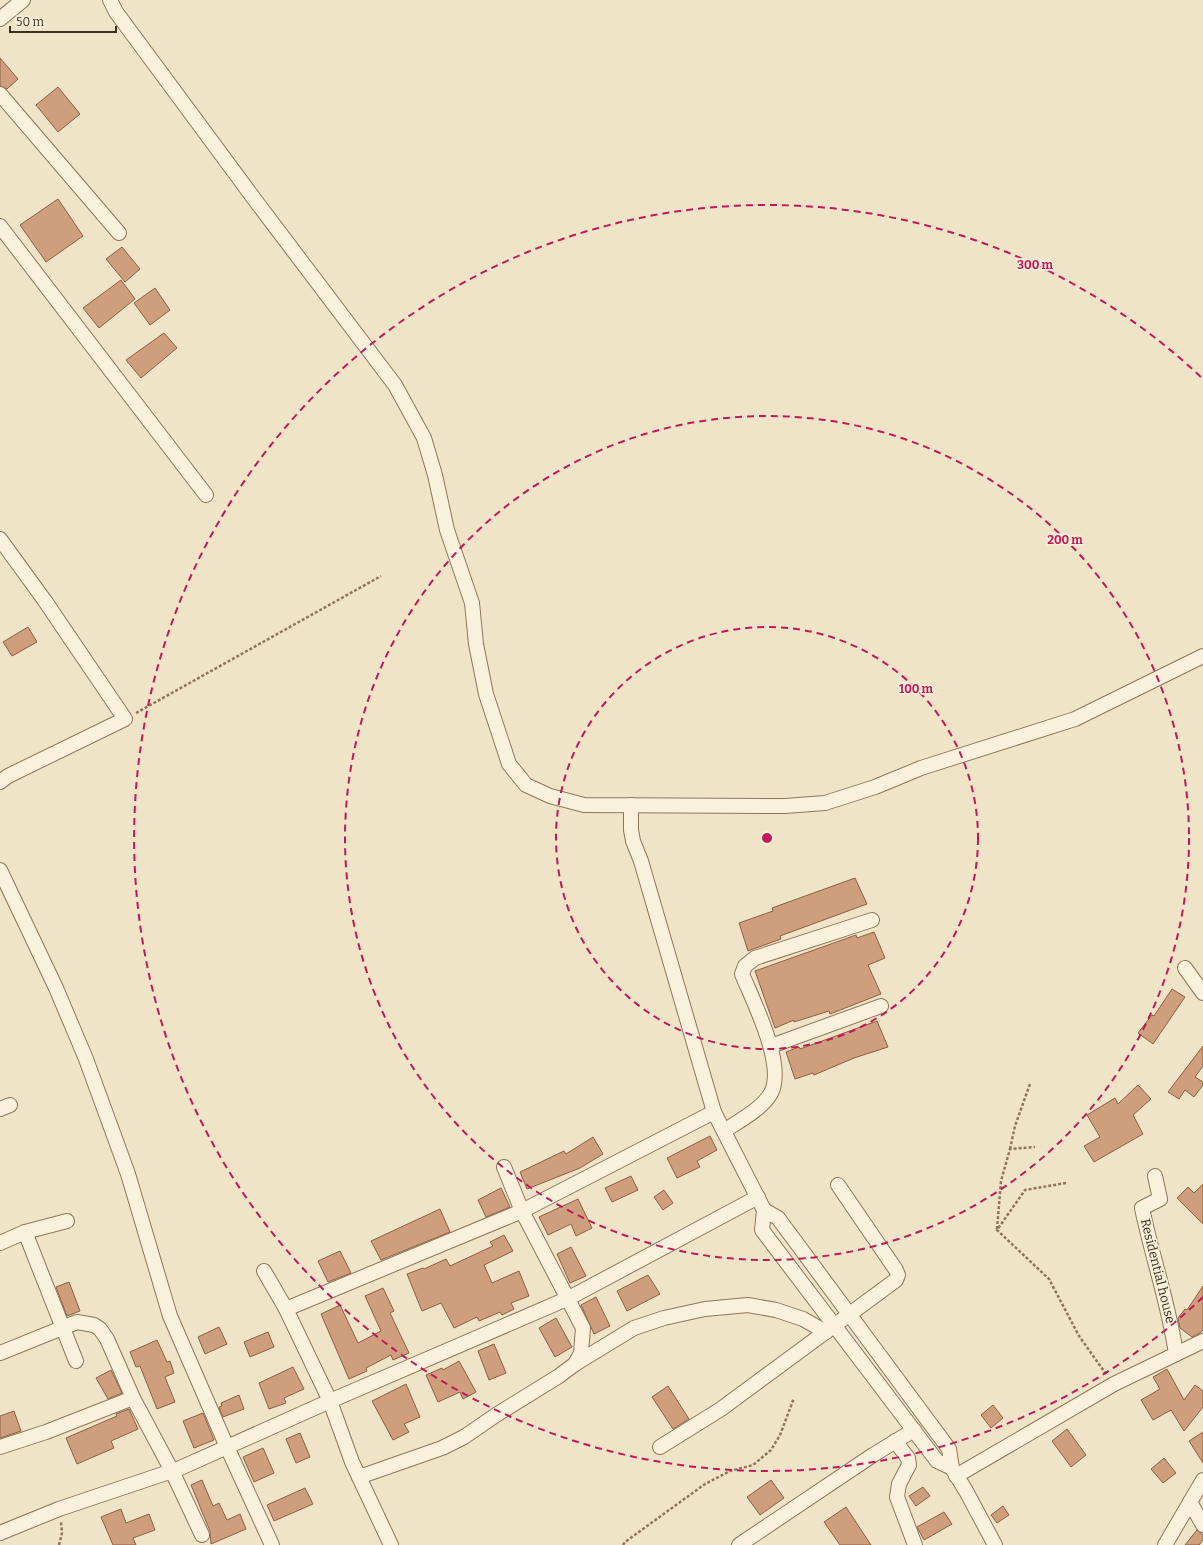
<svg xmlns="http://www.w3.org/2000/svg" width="1203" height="1545" viewBox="0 0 1203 1545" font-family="Bitter,serif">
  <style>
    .building { fill: #cf9f7d; stroke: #8d5f41 }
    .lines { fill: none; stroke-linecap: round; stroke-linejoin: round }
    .minor-casing { stroke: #8d765c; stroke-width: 16 }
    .path { stroke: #8d765c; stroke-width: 2.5; stroke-dasharray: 3 2; stroke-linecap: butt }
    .minor { stroke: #faf1dc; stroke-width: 14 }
    .ring { fill: none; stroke: #c2185b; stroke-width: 2; stroke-dasharray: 7 5 }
    .labels { text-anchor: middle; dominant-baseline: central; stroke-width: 3.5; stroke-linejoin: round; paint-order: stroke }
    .street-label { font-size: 13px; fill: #3d2e20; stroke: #f7eed8 }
    .centre { fill: #c2185b; stroke: #f7eed8; stroke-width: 2 }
    .ring-label { font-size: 12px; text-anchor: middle; font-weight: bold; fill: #c2185b; stroke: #f7eed8; stroke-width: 3.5; stroke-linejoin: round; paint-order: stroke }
  </style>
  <rect width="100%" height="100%" fill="#f0e4c8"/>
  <g class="building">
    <polygon points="0,58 18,79 7,89 0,86"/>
    <polygon points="58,87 80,114 58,132 36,105"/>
    <polygon points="58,199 83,236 46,262 20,225"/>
    <polygon points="122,247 140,269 125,282 106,259"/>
    <polygon points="121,280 135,299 99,328 83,308"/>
    <polygon points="155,288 170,310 150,325 134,303"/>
    <polygon points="164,333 177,348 141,378 126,360"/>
    <polygon points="28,627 37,642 12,656 3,642"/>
    <polygon points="855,878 867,904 780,936 781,939 748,951 739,923 773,911 772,908"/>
    <polygon points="874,932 885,958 868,965 881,994 830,1014 829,1011 794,1022 794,1020 775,1028 755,971 856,935 857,938"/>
    <polygon points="1172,989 1185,997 1153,1044 1138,1033 1152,1015 1154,1016"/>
    <polygon points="877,1021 888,1047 854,1058 814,1075 813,1073 795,1079 786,1052 799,1047 800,1049"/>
    <polygon points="1203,1046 1203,1066 1195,1077 1203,1082 1203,1085 1194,1097 1185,1090 1179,1099 1168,1092"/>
    <polygon points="1138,1085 1151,1099 1133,1115 1143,1134 1094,1162 1084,1146 1100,1137 1087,1115 1115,1098 1118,1104"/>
    <polygon points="710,1136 717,1150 697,1161 700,1167 677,1178 667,1158"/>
    <polygon points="593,1137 603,1154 580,1168 527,1189 520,1172 564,1151 566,1154"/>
    <polygon points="631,1176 638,1190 612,1202 605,1188"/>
    <polygon points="1203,1184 1203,1224 1177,1198 1188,1187 1194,1193"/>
    <polygon points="501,1188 510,1207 486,1217 478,1200"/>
    <polygon points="664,1190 673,1203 663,1210 654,1197"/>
    <polygon points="578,1199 592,1228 576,1236 571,1224 548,1235 539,1217"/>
    <polygon points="440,1209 450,1232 381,1260 371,1241"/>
    <polygon points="504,1235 513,1251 484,1265 492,1283 519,1271 529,1296 511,1303 514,1309 502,1315 500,1312 479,1321 477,1317 454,1328 441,1303 422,1311 407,1274 423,1268 424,1269 446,1259 450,1266 493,1246 490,1242"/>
    <polygon points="571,1247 586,1276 570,1283 557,1254"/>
    <polygon points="340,1251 351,1273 328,1282 318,1261"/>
    <polygon points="648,1275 660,1294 627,1311 617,1291"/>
    <polygon points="69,1282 80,1311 67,1316 56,1287"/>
    <polygon points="1203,1286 1203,1330 1200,1333 1192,1337 1180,1328 1178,1318 1185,1309 1187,1310"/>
    <polygon points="383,1288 394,1311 390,1313 409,1353 393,1360 391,1355 366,1368 367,1371 349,1379 321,1314 340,1305 358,1343 381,1331 365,1296"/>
    <polygon points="596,1297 610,1326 594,1334 581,1305"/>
    <polygon points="556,1318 572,1347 555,1357 539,1328"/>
    <polygon points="219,1327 227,1344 205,1354 198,1337"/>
    <polygon points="268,1332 274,1347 250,1357 244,1342"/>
    <polygon points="157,1340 167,1362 170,1361 174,1373 165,1377 175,1402 157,1409 140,1366 136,1367 130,1352"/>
    <polygon points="494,1344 506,1373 489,1380 478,1351"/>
    <polygon points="459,1361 476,1392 463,1399 460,1392 438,1402 426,1375 442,1368 443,1370"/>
    <polygon points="293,1367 304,1389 284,1398 286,1403 269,1409 259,1383"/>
    <polygon points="1167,1369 1184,1400 1195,1385 1203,1391 1203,1407 1184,1431 1171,1410 1153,1420 1141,1400 1160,1389 1153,1377"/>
    <polygon points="111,1370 122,1393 108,1399 96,1378"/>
    <polygon points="406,1384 420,1417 404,1424 409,1432 393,1440 372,1401"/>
    <polygon points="668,1386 689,1419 673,1429 652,1397"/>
    <polygon points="239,1395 244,1409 223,1417 219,1407 222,1406 221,1403"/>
    <polygon points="993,1405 1003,1418 991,1428 981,1415"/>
    <polygon points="129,1409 138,1429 111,1441 114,1448 77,1464 66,1438 117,1416 116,1414"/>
    <polygon points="14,1411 21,1431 0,1438 0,1416"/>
    <polygon points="203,1413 214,1440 194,1448 183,1421"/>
    <polygon points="1067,1429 1086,1455 1071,1467 1052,1441"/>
    <polygon points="1203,1432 1203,1463 1189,1441"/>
    <polygon points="300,1433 310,1457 296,1463 286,1439"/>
    <polygon points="263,1448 274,1473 254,1482 243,1457"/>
    <polygon points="1164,1458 1176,1473 1163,1483 1151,1469"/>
    <polygon points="202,1480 213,1506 219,1503 227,1520 240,1514 246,1529 211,1544 210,1531 191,1485"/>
    <polygon points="771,1480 784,1498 760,1515 747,1497"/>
    <polygon points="923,1487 930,1496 916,1506 909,1496"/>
    <polygon points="305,1488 313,1504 274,1521 267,1505"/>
    <polygon points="1003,1506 1009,1515 997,1523 991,1515"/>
    <polygon points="846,1507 871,1545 840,1545 824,1522"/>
    <polygon points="121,1509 126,1523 149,1514 155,1530 133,1538 136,1545 113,1545 101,1517"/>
    <polygon points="944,1512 952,1524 924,1540 917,1527"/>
    <polygon points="1197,1530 1203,1535 1203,1540 1199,1545 1185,1545"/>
  </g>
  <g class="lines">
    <g class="minor-casing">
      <g id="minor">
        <polyline points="110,0 116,12 258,204 395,385 424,438 435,475 447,530 472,603 476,644 486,694 509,764 526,785 550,796 584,805 785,806 825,803 875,787 921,768 1075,719 1203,656"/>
        <polyline points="0,19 23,0"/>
        <polyline points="0,94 119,233"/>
        <polyline points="0,226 206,495"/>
        <polyline points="0,539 45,601 125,719 8,776 0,782"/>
        <polyline points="631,805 631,830 633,841 641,861 714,1112 764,1210 762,1230 937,1461 952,1468"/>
        <polyline points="0,870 56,988 86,1059 128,1174 170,1316 227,1447 272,1545"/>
        <polyline points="1185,968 1203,993"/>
        <polyline points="771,1046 881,1006"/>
        <polyline points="0,1109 10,1105"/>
        <path d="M724,1131C739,1121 762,1109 771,1093C786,1065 753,1001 742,974L745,966L755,958L872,920"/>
        <path d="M1155,1176L1160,1199L1142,1208C1152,1257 1169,1304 1176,1354"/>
        <polyline points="764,1210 778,1218 949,1449 952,1468 966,1491 995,1545"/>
        <polyline points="25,1232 76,1361"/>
        <polyline points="0,1243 25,1232 67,1221"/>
        <polyline points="264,1271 286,1309 330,1401 352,1462 391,1545"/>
        <polyline points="286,1309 522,1211 714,1112"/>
        <polyline points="0,1353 77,1322 94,1325 100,1329 107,1339 133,1398 172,1471 202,1535"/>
        <polyline points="575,1364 634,1328 664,1318 705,1309 748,1305 776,1310 803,1319 826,1332"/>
        <polyline points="895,1441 908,1458 909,1465 899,1484 897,1497 915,1545"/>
        <polyline points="0,1447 46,1432 133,1398"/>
        <polyline points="660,1447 721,1409 896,1280 898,1275 896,1270 838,1185"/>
        <polyline points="956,1476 1114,1384 1203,1341"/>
        <polyline points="359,1477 442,1448 464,1437 496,1415 559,1376 575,1364 581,1353 583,1328 522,1211 504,1167"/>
        <polyline points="1190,1502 1203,1525"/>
        <polyline points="0,1533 59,1509 178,1469 330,1401 569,1298 758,1197"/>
        <polyline points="739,1545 873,1455 914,1430"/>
        <polyline points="1165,1545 1203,1480"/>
      </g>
    </g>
    <g class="path">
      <polyline points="136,713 381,576"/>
      <polyline points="1010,1149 1015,1126 1030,1084"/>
      <polyline points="1066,1183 1025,1190 997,1230 1049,1279 1079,1336 1106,1374"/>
      <polyline points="997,1229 1001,1181 1010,1149 1035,1147"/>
      <polyline points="59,1545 62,1533 61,1522"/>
      <polyline points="623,1545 625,1542 705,1484 730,1471 753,1465 771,1450 780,1435 794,1398"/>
    </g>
    <use href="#minor" class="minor"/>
  </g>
  <g class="ring">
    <circle cx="767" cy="838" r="211"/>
    <circle cx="767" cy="838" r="422"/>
    <path d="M1203 1297A633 633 0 1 1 1203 379"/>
  </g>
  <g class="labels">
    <g class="street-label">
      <text transform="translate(1158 1271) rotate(76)">Residential house</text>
    </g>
  </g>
  <circle cx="767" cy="838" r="6" class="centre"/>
  <g class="ring-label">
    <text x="1035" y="269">300 m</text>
    <text x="1065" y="544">200 m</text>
    <text x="916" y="693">100 m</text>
  </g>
  <path d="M10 26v6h106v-6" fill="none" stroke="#3d2e20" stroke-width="2"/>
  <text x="16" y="26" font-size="12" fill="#3d2e20" stroke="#f7eed8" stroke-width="3" paint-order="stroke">50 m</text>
</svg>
